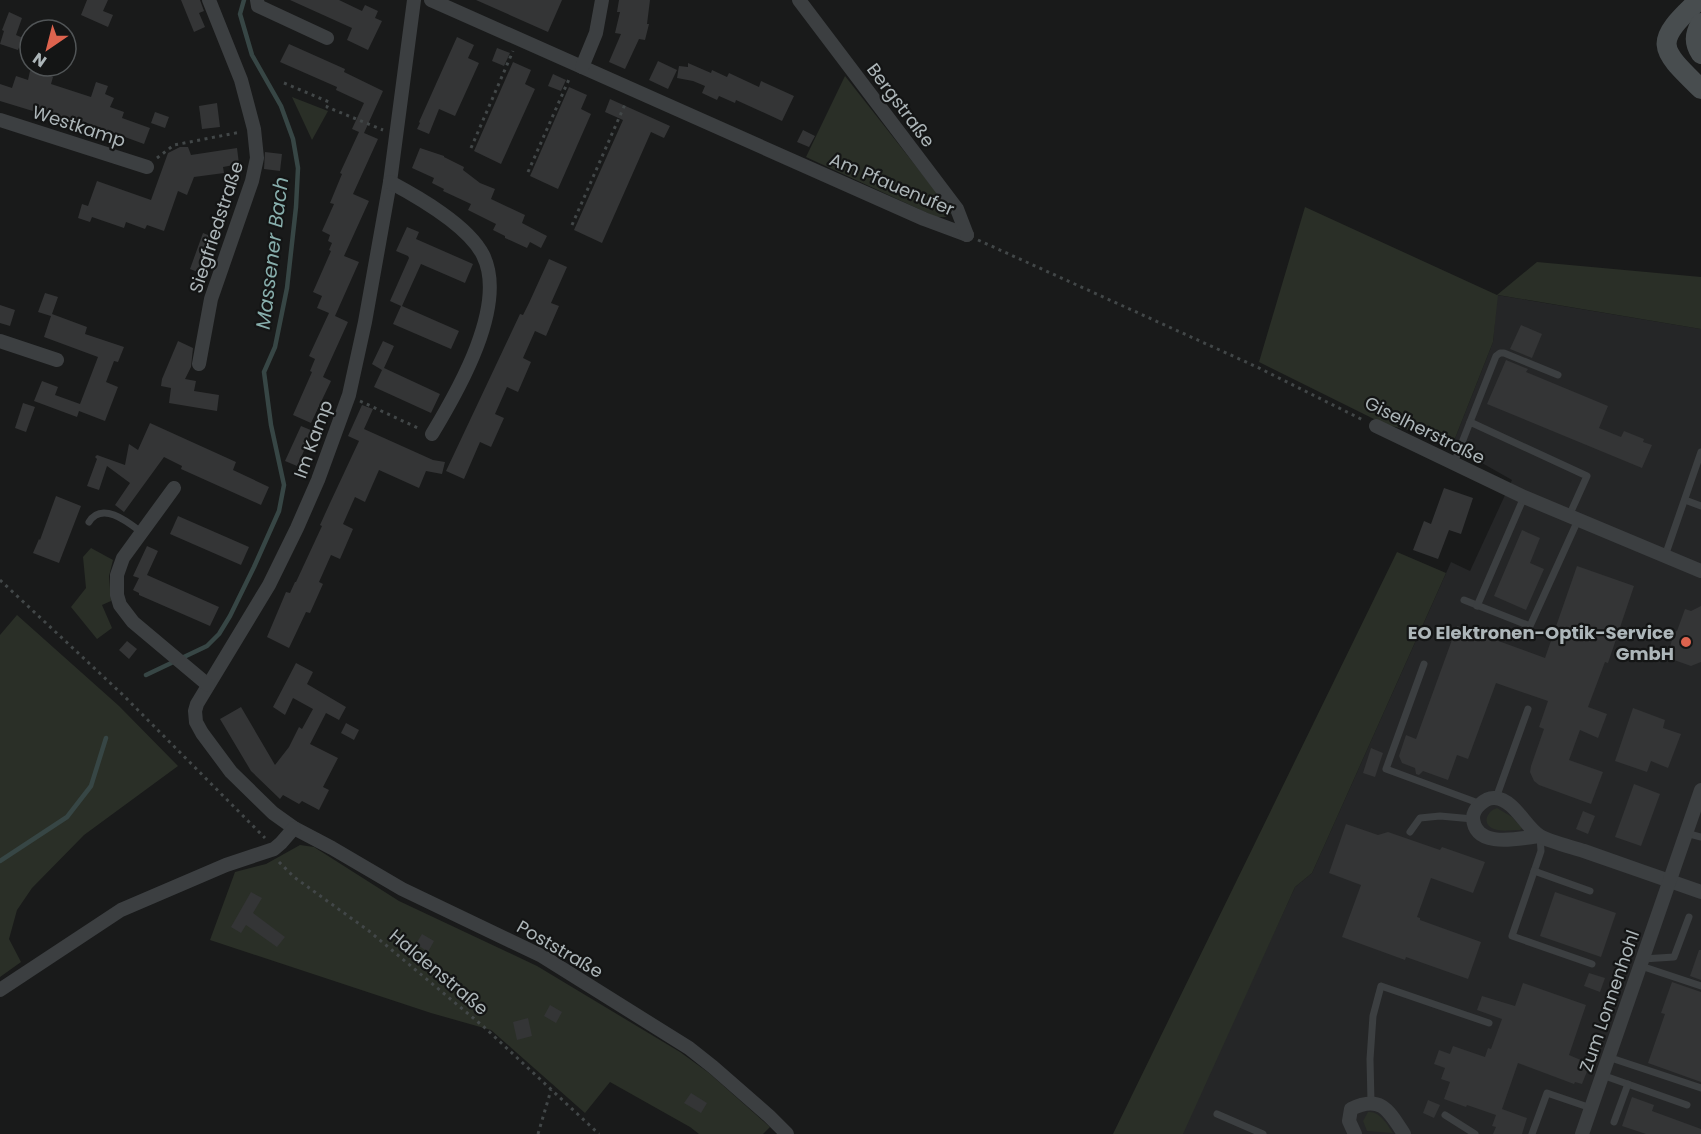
<svg xmlns="http://www.w3.org/2000/svg" width="1701" height="1134" viewBox="0 0 1701 1134" font-family="Poppins,sans-serif">
  <style>
    .built { fill: #252627 }
    .green { fill: #2a2f27 }
    .lines { fill: none; stroke-linecap: round; stroke-linejoin: round }
    .stream { stroke: #374645; stroke-width: 4.5 }
    .building { fill: #343536 }
    .path { stroke: #424748; stroke-width: 3; stroke-dasharray: 3 4.5; stroke-linecap: butt }
    .service { stroke: #3c3f41; stroke-width: 7 }
    .minor { stroke: #3c3f41; stroke-width: 14 }
    .secondary { stroke: #484d4f; stroke-width: 20 }
    .poi-dot { fill: #dd634e; stroke: #141515; stroke-width: 2 }
    .labels { text-anchor: middle; dominant-baseline: central; stroke-width: 4.5; stroke-linejoin: round; paint-order: stroke }
    .street-label { font-size: 18px; fill: #adb6b9; stroke: #141515 }
    .poi-label { font-size: 18px; font-weight: bold; fill: #adb6b9; stroke: #141515; text-anchor: end }
    .water-label { font-size: 20px; font-style: italic; fill: #88afad; stroke: #141515 }
  </style>
  <rect width="100%" height="100%" fill="#191a1a"/>
  <polygon class="built" points="1497,295 1701,329 1701,1134 1181,1134 1295,887 1312,873 1451,562 1470,571 1512,480 1452,446 1493,342"/>
  <g class="green">
    <polygon points="845,76 952,212 948,217 936,217 806,157"/>
    <polygon points="292,97 328,111 312,140"/>
    <polygon points="1305,207 1497,295 1537,262 1701,277 1701,329 1498,295 1493,342 1452,446 1432,435 1386,425 1259,362"/>
    <polygon points="91,548 113,560 109,576 111,601 102,605 112,628 97,639 71,607 86,588 83,557"/>
    <polygon points="1397,552 1446,573 1312,873 1295,887 1183,1134 1113,1134"/>
    <polygon points="17,615 119,706 178,766 84,835 32,888 17,910 9,939 21,962 0,977 0,635"/>
    <path d="M1497,808L1512,817L1522,828L1520,830C1512,830 1501,832 1494,829C1481,824 1487,811 1497,808Z"/>
    <polygon points="300,845 314,847 399,901 537,966 680,1052 709,1073 770,1127 763,1134 699,1134 690,1127 610,1082 585,1113 491,1030 431,1013 210,940 235,872 266,864"/>
    <path d="M1368,1112C1380,1111 1387,1124 1393,1133L1367,1131L1363,1121Z"/>
  </g>
  <g class="lines">
    <g class="stream">
      <polyline points="146,675 207,646 219,634 230,616 254,567 279,511 284,485 271,425 264,372 275,347 287,288 296,207 298,168 293,139 281,106 252,55 240,14 244,0"/>
      <polyline points="0,861 67,817 91,786 106,738"/>
    </g>
  </g>
  <g class="building">
    <polygon points="87,0 108,0 103,11 113,15 108,27 81,15"/>
    <polygon points="181,0 200,0 204,11 199,13 205,27 194,32"/>
    <polygon points="290,0 339,0 362,11 365,5 378,11 375,18 382,21 368,50 347,40 352,28"/>
    <polygon points="476,0 562,0 548,32"/>
    <polygon points="619,0 650,0 647,24 649,24 645,40 639,39 625,69 609,62 621,34 615,33 620,12 617,12"/>
    <polygon points="9,12 22,18 16,35 23,38 18,50 0,44 4,31 2,30"/>
    <polygon points="457,37 474,45 468,58 479,63 455,116 439,109 429,134 417,129 420,123 419,122"/>
    <polygon points="289,44 345,69 344,72 383,91 364,133 378,139 353,194 369,201 344,256 359,262 335,316 348,322 323,377 331,381 311,423 293,415 312,372 310,371 315,359 309,356 329,313 317,308 322,296 313,292 331,251 329,250 332,243 328,241 330,235 322,231 334,204 330,203 342,174 340,173 359,132 352,129 364,103 336,90 337,87 280,62"/>
    <polygon points="497,48 510,53 504,66 492,61"/>
    <polygon points="658,61 677,70 668,89 649,80"/>
    <polygon points="513,62 531,70 525,84 535,89 501,164 474,151"/>
    <polygon points="688,63 711,73 712,70 727,77 729,73 759,87 761,81 794,96 782,121 736,100 735,103 719,96 717,100 702,93 705,86 693,81 677,78 679,66 688,67"/>
    <polygon points="37,66 56,66 51,76 53,77 51,84 91,97 96,82 108,86 105,94 114,98 110,107 124,112 122,118 150,128 144,144 84,122 82,126 0,101 0,84 12,88 16,76 28,80 30,71 35,72"/>
    <polygon points="553,74 566,80 561,91 548,86"/>
    <polygon points="569,87 587,95 581,109 591,114 558,189 530,176"/>
    <polygon points="610,99 670,126 664,138 651,132 602,243 574,230 623,120 605,112"/>
    <polygon points="217,103 220,127 202,129 199,106"/>
    <polygon points="155,112 169,117 165,128 151,123"/>
    <polygon points="803,130 815,136 809,147 797,142"/>
    <polygon points="180,147 188,147 191,155 237,148 239,164 223,167 224,173 194,177 187,195 178,191 164,231 147,225 145,229 126,222 124,228 92,217 90,222 78,218 82,204 88,206 97,181 151,200 168,153"/>
    <polygon points="420,148 444,156 444,157 464,167 463,170 480,183 495,189 491,199 525,215 522,223 547,236 541,248 530,242 527,248 505,238 505,236 493,230 496,224 468,210 471,204 443,191 444,189 432,183 434,178 412,168"/>
    <polygon points="265,152 282,154 280,171 264,169"/>
    <polygon points="407,227 419,232 416,239 473,264 465,283 421,264 402,306 459,331 451,349 393,324 401,306 390,301 409,258 408,256 396,251"/>
    <polygon points="203,233 213,237 211,243 215,244 210,259 208,258 206,263 204,262 200,273 190,269"/>
    <polygon points="549,259 567,267 551,303 559,306 546,336 535,331 523,358 531,362 518,392 507,387 495,414 504,418 491,447 480,442 464,479 446,471 520,314 523,315 529,303"/>
    <polygon points="45,293 58,297 52,314 87,327 85,334 124,347 118,362 114,361 106,382 118,387 105,421 79,411 77,417 34,401 42,381 58,387 55,395 80,404 98,357 44,337 51,316 38,312"/>
    <polygon points="0,305 15,310 10,326 0,323"/>
    <polygon points="1521,325 1542,334 1532,358 1510,349"/>
    <polygon points="178,341 193,348 191,367 185,379 196,381 194,391 219,395 217,411 169,403 171,388 161,386 162,379"/>
    <polygon points="383,341 394,346 384,368 440,394 431,413 374,387 382,370 372,364"/>
    <polygon points="1506,360 1528,369 1526,372 1608,406 1599,428 1621,437 1624,431 1644,439 1643,442 1652,445 1642,468 1487,404"/>
    <polygon points="23,403 35,407 26,432 15,428"/>
    <polygon points="362,405 373,409 364,429 433,460 445,462 442,474 426,471 419,488 379,470 365,502 355,497 343,524 353,529 340,559 331,555 319,582 323,584 310,613 306,612 289,648 267,637 286,592 290,593 295,582 296,582 322,526 320,525 330,503 359,441 348,436"/>
    <polygon points="150,423 236,462 233,470 269,487 261,505 181,469 182,466 164,457 124,512 115,505 130,483 107,466 99,490 87,486 97,459 95,457 97,455 125,465 129,444 138,450"/>
    <polygon points="301,426 313,431 297,466 285,461"/>
    <polygon points="1444,488 1473,498 1461,534 1449,530 1438,559 1413,550 1424,521 1431,524"/>
    <polygon points="56,496 81,506 59,563 33,553 39,539 40,540"/>
    <polygon points="178,516 249,547 241,565 170,534"/>
    <polygon points="1522,530 1540,538 1530,563 1544,569 1526,610 1494,596"/>
    <polygon points="147,546 158,551 147,575 219,607 210,626 139,595 139,593 133,590 139,578 133,576"/>
    <polygon points="1577,566 1634,586 1608,663 1605,662 1588,707 1607,714 1598,738 1580,730 1569,760 1603,772 1591,804 1539,785 1534,781 1530,772 1531,766 1544,729 1539,727 1548,701 1496,683 1468,759 1457,755 1448,780 1423,771 1419,775 1416,774 1415,768 1402,763 1399,756 1406,735 1416,739 1457,626 1545,658"/>
    <polygon points="1701,606 1701,662 1691,666 1674,660 1669,651 1674,632 1677,631 1685,609 1691,611"/>
    <polygon points="127,641 137,649 129,659 119,650"/>
    <polygon points="296,663 313,672 307,684 346,707 339,720 326,713 310,744 338,758 323,787 329,790 319,810 302,801 299,804 283,795 280,799 251,771 220,719 241,707 275,765 289,747 299,727 302,729 313,709 293,698 285,715 273,707"/>
    <polygon points="1633,708 1665,720 1663,728 1681,734 1668,768 1651,761 1647,772 1615,761"/>
    <polygon points="346,723 359,730 354,740 341,733"/>
    <polygon points="1371,748 1383,753 1375,777 1363,773"/>
    <polygon points="1634,784 1660,794 1641,846 1615,837"/>
    <polygon points="1583,811 1595,816 1588,834 1576,829"/>
    <polygon points="1346,824 1378,835 1388,832 1440,850 1442,847 1485,862 1473,893 1431,878 1417,917 1420,918 1420,920 1481,942 1468,979 1406,957 1405,960 1342,937 1361,885 1329,873"/>
    <polygon points="251,892 262,898 253,913 285,937 277,947 246,925 241,933 231,927"/>
    <polygon points="1555,892 1616,913 1601,957 1540,936"/>
    <polygon points="422,934 434,941 428,952 416,944"/>
    <polygon points="1699,950 1701,950 1701,980 1690,976"/>
    <polygon points="1589,973 1605,978 1600,992 1584,986"/>
    <polygon points="1672,982 1701,992 1701,1082 1648,1063 1665,1014 1661,1013"/>
    <polygon points="1523,983 1586,1005 1569,1055 1590,1064 1582,1084 1575,1082 1574,1084 1518,1063 1502,1109 1527,1118 1522,1134 1493,1134 1496,1127 1492,1126 1496,1115 1467,1105 1466,1107 1444,1099 1450,1082 1441,1079 1445,1068 1434,1064 1439,1050 1450,1054 1453,1046 1485,1057 1488,1048 1491,1049 1502,1019 1477,1010 1482,996 1515,1006"/>
    <polygon points="550,1005 562,1012 556,1023 544,1016"/>
    <polygon points="528,1018 532,1036 517,1040 513,1022"/>
    <polygon points="691,1093 707,1103 701,1113 684,1103"/>
    <polygon points="1632,1097 1654,1105 1652,1111 1701,1129 1701,1134 1646,1134 1622,1126"/>
    <polygon points="1428,1100 1440,1105 1434,1118 1423,1113"/>
  </g>
  <g class="lines">
    <g class="path">
      <polyline points="284,83 329,102 327,107 383,130"/>
      <polyline points="471,148 513,51"/>
      <polyline points="157,158 174,145 241,132"/>
      <polyline points="528,172 570,77"/>
      <polyline points="572,225 626,102"/>
      <polyline points="978,240 1257,367 1363,420"/>
      <polyline points="360,401 420,429"/>
      <polyline points="0,580 123,695 265,838"/>
      <polyline points="279,862 294,877 369,931 484,1027 599,1134"/>
      <polyline points="538,1134 551,1090"/>
    </g>
    <g class="service">
      <polyline points="1470,422 1496,356 1500,353 1504,353 1558,375"/>
      <polyline points="1454,463 1470,422 1587,476 1569,516"/>
      <polyline points="1685,500 1701,506"/>
      <path d="M89,522C102,501 128,522 141,532"/>
      <polyline points="1665,556 1701,452"/>
      <polyline points="1464,600 1530,626 1578,520"/>
      <polyline points="1477,606 1524,497"/>
      <polyline points="1424,664 1386,769 1481,804"/>
      <polyline points="1496,798 1528,709"/>
      <polyline points="1410,832 1420,818 1440,816 1473,819"/>
      <polyline points="1686,833 1701,837"/>
      <polyline points="1540,836 1541,851 1512,936 1592,964"/>
      <polyline points="1534,871 1590,891"/>
      <polyline points="1643,959 1674,957 1689,917"/>
      <polyline points="1641,966 1701,986"/>
      <polyline points="1608,1057 1701,1088"/>
      <polyline points="1602,1075 1687,1105"/>
      <polyline points="1371,1102 1370,1059 1373,1016 1381,986 1489,1023"/>
      <polyline points="1217,1114 1263,1134"/>
      <polyline points="1445,1115 1475,1134"/>
      <polyline points="1614,1122 1628,1084"/>
      <polyline points="1532,1134 1547,1093 1591,1108"/>
    </g>
    <g class="minor">
      <polyline points="257,0 258,6 327,38"/>
      <polyline points="414,0 390,182 365,322 349,395 318,480 297,528 269,585 197,704 195,711 196,722 202,733 231,772 273,813 294,828 332,848 402,889 542,956 689,1048 713,1067 769,1116 787,1134"/>
      <polyline points="431,0 924,219 967,235"/>
      <polyline points="799,0 957,209 967,235"/>
      <polyline points="582,67 596,33 602,0"/>
      <polyline points="0,120 147,167"/>
      <path d="M390,182C418,197 468,225 483,255C508,305 458,391 432,434"/>
      <polyline points="0,341 57,360"/>
      <polyline points="199,364 211,299 252,181 257,158 254,129 241,80 209,0"/>
      <polyline points="1376,426 1524,497 1701,571"/>
      <polyline points="174,488 123,558 117,575 117,595 120,605 133,622 208,685"/>
      <path d="M1540,836C1521,838 1475,850 1473,818C1473,809 1485,797 1495,798C1515,800 1525,827 1540,836C1550,842 1572,847 1584,851C1623,865 1662,878 1701,892"/>
      <polyline points="0,990 121,910 226,865 274,849 281,843 294,828"/>
      <path d="M1355,1134L1349,1121L1351,1109C1381,1094 1389,1111 1404,1134"/>
      <polyline points="1582,1134 1701,790"/>
    </g>
    <g class="secondary">
      <path d="M1699,0C1653,43 1658,47 1701,89"/>
      <path d="M1701,23C1694,35 1694,43 1701,54"/>
    </g>
  </g>
  <circle class="poi-dot" cx="1686" cy="642" r="6"/>
  <g class="labels">
    <g class="street-label">
      <text transform="translate(901 105) rotate(53)">Bergstraße</text>
      <text transform="translate(79 126) rotate(18)">Westkamp</text>
      <text transform="translate(892 184) rotate(23)">Am Pfauenufer</text>
      <text transform="translate(216 227) rotate(-72)">Siegfriedstraße</text>
      <text transform="translate(1425 430) rotate(26)">Giselherstraße</text>
      <text transform="translate(313 439) rotate(-70)">Im Kamp</text>
      <text transform="translate(560 949) rotate(30)">Poststraße</text>
      <text transform="translate(439 972) rotate(40)">Haldenstraße</text>
      <text transform="translate(1609 1001) rotate(-71)">Zum Lonnenhohl</text>
    </g>
    <g class="poi-label">
      <text x="1674" y="632">EO Elektronen-Optik-Service<tspan x="1674" dy="21">GmbH</tspan></text>
    </g>
    <g class="water-label">
      <text transform="translate(272 253) rotate(-83)">Massener Bach</text>
    </g>
  </g>
  <g transform="translate(48 48) rotate(215)"><circle r="28" fill="#141515" stroke="#515557" stroke-width="1.5"/>
  <path d="M0-4.5L10 22L0 15L-10 22Z" fill="#dd634e"/>
  <text y="-9" font-size="16" font-weight="bold" text-anchor="middle" fill="#adb6b9">N</text>
  </g>
</svg>
